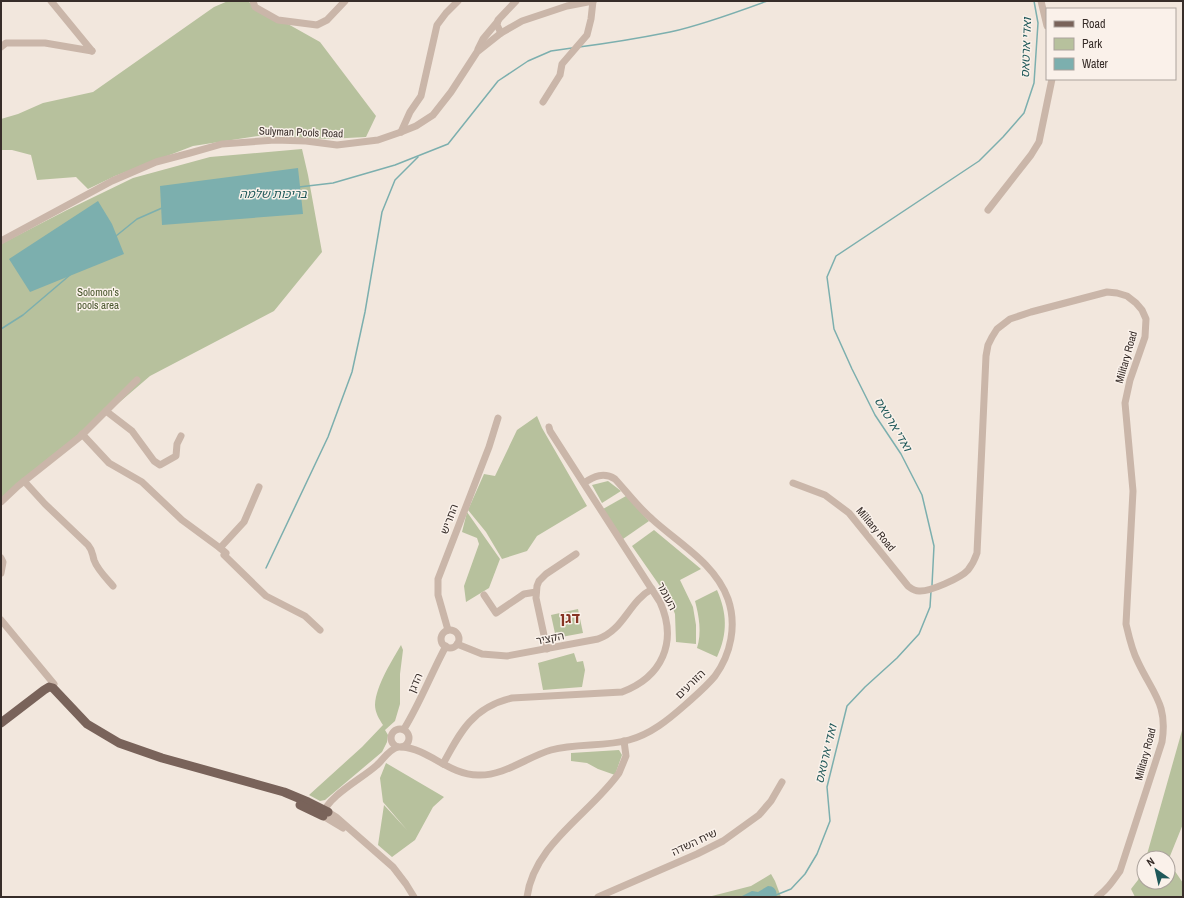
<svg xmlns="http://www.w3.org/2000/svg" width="1184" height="898" viewBox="0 0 1184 898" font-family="'Archivo Narrow','Noto Sans Hebrew',sans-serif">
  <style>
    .green { fill: #b7c19d }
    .water { fill: #7cafae }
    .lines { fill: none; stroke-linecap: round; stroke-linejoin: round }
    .stream { stroke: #7cafae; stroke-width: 1.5 }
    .minor { stroke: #cab6a9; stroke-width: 7 }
    .major { stroke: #79635a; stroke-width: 9 }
    .labels { text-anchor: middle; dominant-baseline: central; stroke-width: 3; stroke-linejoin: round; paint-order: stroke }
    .street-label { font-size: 11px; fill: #372d29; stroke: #faf1ea }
    .park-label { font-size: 11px; fill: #49562d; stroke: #faf1ea }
    .water-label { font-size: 12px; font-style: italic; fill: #1f5859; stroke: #faf1ea }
    .district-label { font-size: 15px; font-weight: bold; fill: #863423; stroke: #faf1ea }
  </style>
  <rect width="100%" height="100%" fill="#f2e7dd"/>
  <g class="green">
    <polygon points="228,1 247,1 320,42 376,116 366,137 328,139 258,136 193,146 115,176 88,189 76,177 37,180 31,155 12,150 1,150 1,119 18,114 43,103 93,92 214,7"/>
    <polygon points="302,149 308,175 322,252 274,311 150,376 1,504 1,244 67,210 133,178 210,157"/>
    <polygon points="537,416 542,428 587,506 537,536 527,551 502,559 486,532 468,510 484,474 495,476 517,430"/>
    <polygon points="608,481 621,491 602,503 592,485"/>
    <polygon points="626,496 649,521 623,539 603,509"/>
    <polygon points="467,512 500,559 489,588 466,602 464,586 479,544 477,538 462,532"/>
    <polygon points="654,530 701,569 680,580 693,607 696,625 696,644 676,642 675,614 669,599 632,546"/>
    <path d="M717,590C727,613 728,633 717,657L697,648C702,633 699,616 695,601Z"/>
    <polygon points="578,609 583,633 556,638 551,615"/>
    <path d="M401,645L403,650L400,674V704L395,721L385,730L388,735L387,742L382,752L325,800L320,801L309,795L362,747L383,725C379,719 375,712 375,705C376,685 392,661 401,645Z"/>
    <polygon points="574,653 577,662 583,661 585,670 582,687 543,690 538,663"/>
    <polygon points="1183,727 1183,824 1168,861 1183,883 1183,897 1135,897 1131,889 1138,880 1144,862 1144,882 1168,882 1168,858 1146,858"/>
    <polygon points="619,750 622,755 615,775 598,769 587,763 571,761 571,753"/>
    <polygon points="386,763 444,797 433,807 415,840 392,857 378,845 384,805 407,830 383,802 380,778"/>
    <polygon points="771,874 775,881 781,897 708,897 751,886"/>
  </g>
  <g class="water">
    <polygon points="298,168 303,214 162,225 160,186"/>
    <polygon points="98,201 112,224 124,254 30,292 9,259"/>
    <path d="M768,886C774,886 778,891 776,897H740L752,891L758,892Z"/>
  </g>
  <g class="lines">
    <g class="stream">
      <path d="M579,47C610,43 640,38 670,32C702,25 737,12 767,1"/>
      <polyline points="299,187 333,183 395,165 448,144 498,81 528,61 551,51 572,48"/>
      <polyline points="116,236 137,219 162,208"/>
      <polyline points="1,329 23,315 70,275"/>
      <polyline points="266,568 328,437 352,372 365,312 382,212 395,180 418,157"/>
      <polyline points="932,585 934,546 922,495 901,454 875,415 852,369 834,329 827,277 836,256 979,161 1003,137 1024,113 1034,83 1038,23 1034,1"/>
      <polyline points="776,895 791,889 805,874 817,854 830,821 827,787 847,706 865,687 897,658 919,634 930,607 931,591"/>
    </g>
    <g class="minor">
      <polyline points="51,1 92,51"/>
      <polyline points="253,1 255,7 278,20 317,25 327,20 345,1"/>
      <polyline points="1041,1 1047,26"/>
      <polyline points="501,33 497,25 498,20 516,1"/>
      <polyline points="1,47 6,43 45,43 92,51"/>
      <polyline points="478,49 483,39 498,21"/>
      <polyline points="543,102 560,75 562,64 587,35 591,19 593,1"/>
      <polyline points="401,132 410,112 421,96 437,25 446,13 458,1"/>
      <polyline points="988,210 1031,155 1039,142 1052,79"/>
      <polyline points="1,241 112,181 156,162 190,153 222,144 275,140 306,141 337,145 378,140 401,132 416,126 433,115 451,92 477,52 501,33 522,21 567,6 593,1"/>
      <polyline points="106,411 132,431 154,461 160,465 176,456 177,444 181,436"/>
      <polyline points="82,434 109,463 142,482 182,520 220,548"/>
      <path d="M24,481L45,504L88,545C93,551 92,553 94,560C97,569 106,578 113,586"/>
      <path d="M793,483L825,495L849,513L908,586C912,589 914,591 919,591C929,592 961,578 968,570C972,565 975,559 977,553L986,356L988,345L992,337L997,329L1010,319L1031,312L1107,292L1117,293L1127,296L1136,303L1142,310L1146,319L1145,337L1130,380L1125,403L1133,491L1126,624C1129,637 1132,651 1138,662C1153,694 1168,704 1162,742L1120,871C1113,881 1107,890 1097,897"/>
      <polyline points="259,487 244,522 220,548 226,553 224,555 266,596 305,616 320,630"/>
      <polyline points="1,502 18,486 81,436 137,380"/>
      <polyline points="1,558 3,562 1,573"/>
      <polyline points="484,595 496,613 524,594 536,592"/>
      <polyline points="1,620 54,684"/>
      <polyline points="448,630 438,595 438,579 489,447 498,418"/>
      <circle cx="450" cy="639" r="9"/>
      <path d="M457,644L482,654L507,656L598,639C624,630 629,601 652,589"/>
      <polyline points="547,649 536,598 537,586 539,581 546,574 576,554"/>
      <circle cx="400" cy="738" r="9"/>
      <path d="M404,729C420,703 431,674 446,646"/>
      <path d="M402,747C429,749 449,775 478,775C504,776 527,757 551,750C577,743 604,747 629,740C651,734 668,720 685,705C695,696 706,687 715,676C731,654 737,625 728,599C715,563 678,543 652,519C638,507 627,492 615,479C604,472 594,476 584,483"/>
      <path d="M443,764C460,732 473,707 512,698L622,692C662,677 678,642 660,602L550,431L549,427"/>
      <polyline points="328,812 336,817 393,867 406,884 414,897"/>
      <path d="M323,814C328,796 363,778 377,765C384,759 388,750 398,747"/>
      <polyline points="323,816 343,828"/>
      <path d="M527,897C534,844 590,814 619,773L626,756L624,741"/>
      <polyline points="598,897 697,854 723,841 759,815 771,801 782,782"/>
    </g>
    <g class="major">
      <polyline points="1,723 44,690 49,687 53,688 87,724 119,743 162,758 284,792 308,802 328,812"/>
      <polyline points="300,805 323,816"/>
    </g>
  </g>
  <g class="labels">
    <g class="street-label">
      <text transform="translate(301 132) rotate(2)">Sulyman Pools Road</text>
      <text transform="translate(1126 357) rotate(-74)">Military Road</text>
      <text transform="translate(449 519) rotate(-69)">החריש</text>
      <text transform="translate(876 529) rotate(50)">Military Road</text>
      <text transform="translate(667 596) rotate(62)">העומר</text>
      <text transform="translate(550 638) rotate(-11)">הקציר</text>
      <text transform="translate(415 683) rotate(-66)">הדגן</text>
      <text transform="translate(690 684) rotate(-44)">הזורעים</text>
      <text transform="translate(1145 754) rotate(-75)">Military Road</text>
      <text transform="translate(694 842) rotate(-25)">שיח השדה</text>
    </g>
    <g class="park-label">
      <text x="98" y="292">Solomon's<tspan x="98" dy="13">pools area</tspan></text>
    </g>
    <g class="water-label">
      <text transform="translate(1026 48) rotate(-88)">ואדי ארטאס</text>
      <text x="273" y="194">בריכות שלמה</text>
      <text transform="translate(893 424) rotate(59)">ואדי ארטאס</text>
      <text transform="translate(826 754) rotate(-77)">ואדי ארטאס</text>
    </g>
    <g class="district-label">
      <text x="570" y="617">דגן</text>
    </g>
  </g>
  <rect width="1184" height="898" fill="none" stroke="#372d29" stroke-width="4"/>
  <rect x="1046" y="8" width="130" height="72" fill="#faf1ea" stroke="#aca39d"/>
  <rect x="1054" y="21" width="20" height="6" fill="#79635a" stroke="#aca39d"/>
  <text x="1082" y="28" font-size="12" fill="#372d29">Road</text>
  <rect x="1054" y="38" width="20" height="12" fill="#b7c19d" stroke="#aca39d"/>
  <text x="1082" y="48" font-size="12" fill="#372d29">Park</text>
  <rect x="1054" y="58" width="20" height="12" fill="#7cafae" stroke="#aca39d"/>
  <text x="1082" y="68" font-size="12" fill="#372d29">Water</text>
  <g transform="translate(1156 870) rotate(326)"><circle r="19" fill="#faf1ea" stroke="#aca39d"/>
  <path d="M0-3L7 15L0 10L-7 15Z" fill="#1f5859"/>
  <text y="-6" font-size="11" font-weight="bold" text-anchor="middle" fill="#372d29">N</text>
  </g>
</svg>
